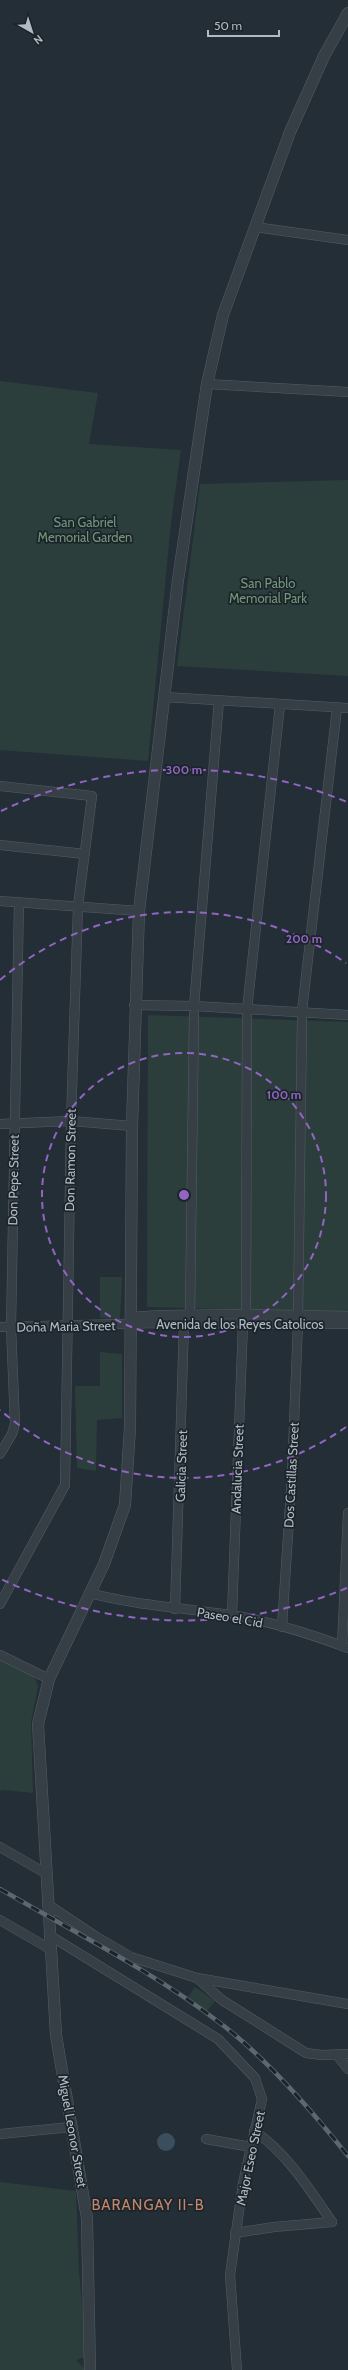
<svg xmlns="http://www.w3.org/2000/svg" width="348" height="2370" viewBox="0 0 348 2370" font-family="Cabin,sans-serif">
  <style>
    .green { fill: #2c3e3c }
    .water { fill: #3b4e5d }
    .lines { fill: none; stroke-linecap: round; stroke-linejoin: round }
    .minor-casing { stroke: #555d64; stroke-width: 10 }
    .tertiary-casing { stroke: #555d64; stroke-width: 12 }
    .minor { stroke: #373f46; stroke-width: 9 }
    .tertiary { stroke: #373f46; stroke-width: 11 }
    .rail-casing { stroke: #5d6770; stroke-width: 4.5 }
    .rail { stroke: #1c242b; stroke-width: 3; stroke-dasharray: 9; stroke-linecap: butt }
    .ring { fill: none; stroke: #9165c1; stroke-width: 2; stroke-dasharray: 7 5 }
    .labels { text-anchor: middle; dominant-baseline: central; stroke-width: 3.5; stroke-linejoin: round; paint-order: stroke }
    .park-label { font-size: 13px; fill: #739677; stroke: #1c242b }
    .street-label { font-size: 13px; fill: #b2bac3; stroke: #1c242b }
    .quarter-label { font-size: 15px; letter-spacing: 1px; fill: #c4876b; stroke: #1c242b }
    .centre { fill: #9165c1; stroke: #1c242b; stroke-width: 2 }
    .ring-label { font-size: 12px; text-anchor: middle; font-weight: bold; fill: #9165c1; stroke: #1c242b; stroke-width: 3.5; stroke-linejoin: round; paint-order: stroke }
  </style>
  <rect width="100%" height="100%" fill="#242e36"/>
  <g class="green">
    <polygon points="0,381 98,393 89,444 181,450 171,523 148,761 0,750"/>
    <polygon points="348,480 348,676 177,666 200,484"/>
    <polygon points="148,1015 348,1022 348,1312 147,1307"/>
    <polygon points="100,1277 122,1277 120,1319 100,1318"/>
    <polygon points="100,1352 122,1354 122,1418 97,1420 96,1471 77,1468 75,1386 100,1386"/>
    <polygon points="0,1659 34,1676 38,1686 31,1722 33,1793 4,1790 0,1791"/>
    <polygon points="195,1987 215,2001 207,2011 188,1997"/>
    <polygon points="0,2182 76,2191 79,2272 87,2356 76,2360 86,2370 0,2370"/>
  </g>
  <circle class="water" cx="166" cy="2142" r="9"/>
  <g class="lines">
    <g class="minor-casing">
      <g id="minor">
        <polyline points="255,227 348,240"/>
        <polyline points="207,384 348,392"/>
        <polyline points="165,697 348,708"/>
        <polyline points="0,786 92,796 78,906 71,1121 65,1485 0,1604"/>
        <polyline points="0,845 85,854"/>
        <polyline points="0,901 139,911"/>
        <polyline points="134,1005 194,1006 348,1015"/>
        <polyline points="194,1006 219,700"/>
        <polyline points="247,1010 280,705"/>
        <polyline points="302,1011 337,708"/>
        <polyline points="0,1124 71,1121 132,1126"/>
        <polyline points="246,1314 247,1016"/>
        <polyline points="190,1315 194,1014"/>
        <polyline points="298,1315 302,1019"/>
        <polyline points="132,1317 159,1315 246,1314 348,1316"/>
        <polyline points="0,1327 159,1323 348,1324"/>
        <polyline points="0,1454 12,1434 15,1424 11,1327 19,902"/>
        <path d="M89,1593C135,1605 183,1608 231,1615C270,1621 311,1634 348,1648"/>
        <polyline points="175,1609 184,1324"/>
        <polyline points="232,1615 243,1323"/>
        <polyline points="282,1627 292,1474 298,1323"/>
        <polyline points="342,1646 348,1513"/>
        <polyline points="0,1655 49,1679"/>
        <polyline points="0,1847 47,1874"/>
        <polyline points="47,1904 95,1936 131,1957 197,1978 348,2004"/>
        <polyline points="0,1920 50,1949"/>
        <polyline points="49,1935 218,2039 255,2078 262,2099 243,2183 230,2275 237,2370"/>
        <polyline points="197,1978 222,2000 306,2053 321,2055 348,2054"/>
        <polyline points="337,2055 348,2069"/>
        <path d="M254,2131C287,2153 310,2190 332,2222"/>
        <polyline points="0,2134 71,2127"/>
        <polyline points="206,2139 251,2147"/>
        <polyline points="235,2233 274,2227 332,2222"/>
      </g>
    </g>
    <g class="tertiary-casing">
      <polyline id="tertiary" points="90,2370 87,2218 56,2035 38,1724 49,1679 104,1564 125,1505 130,1428 132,1126 139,911 178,580 207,384 223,315 290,132 324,56 348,13"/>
    </g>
    <use href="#minor" class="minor"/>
    <use href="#tertiary" class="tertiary"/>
    <g class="rail-casing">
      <path id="rail" d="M0,1889C74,1932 152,1971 220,2023C265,2057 313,2112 348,2156"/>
    </g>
    <use href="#rail" class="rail"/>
  </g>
  <g class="ring">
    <circle cx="184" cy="1195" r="142"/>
    <path d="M346 1427A283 283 0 0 1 0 1410M0 980A283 283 0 0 1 346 963"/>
    <path d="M347 1588A425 425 0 0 1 1 1579M1 811A425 425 0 0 1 347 802"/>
  </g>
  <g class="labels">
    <g class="park-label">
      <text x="85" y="522">San Gabriel<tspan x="85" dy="15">Memorial Garden</tspan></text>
      <text x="268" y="583">San Pablo<tspan x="268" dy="15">Memorial Park</tspan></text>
    </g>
    <g class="street-label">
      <text transform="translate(70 1160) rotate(-89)">Don Ramon Street</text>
      <text transform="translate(13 1180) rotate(-89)">Don Pepe Street</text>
      <text x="240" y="1324">Avenida de los Reyes Catolicos</text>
      <text transform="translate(66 1326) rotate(-1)">Doña Maria Street</text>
      <text transform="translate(181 1466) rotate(-88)">Galicia Street</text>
      <text transform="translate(237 1469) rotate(-88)">Andalucia Street</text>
      <text transform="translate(291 1475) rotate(-87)">Dos Castillas Street</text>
      <text transform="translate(230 1617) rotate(10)">Paseo el Cid</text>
      <text transform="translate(73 2131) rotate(80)">Miguel Leonor Street</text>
      <text transform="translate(250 2158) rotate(-78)">Major Eseo Street</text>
    </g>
    <g class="quarter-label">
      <text x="148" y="2205">BARANGAY II-B</text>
    </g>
  </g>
  <circle cx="184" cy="1195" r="6" class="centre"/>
  <g class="ring-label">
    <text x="184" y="774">300 m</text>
    <text x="304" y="943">200 m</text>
    <text x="284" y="1099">100 m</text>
  </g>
  <g transform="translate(32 32) rotate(141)" stroke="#1c242b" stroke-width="3" paint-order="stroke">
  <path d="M0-3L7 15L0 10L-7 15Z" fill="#b2bac3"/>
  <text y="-6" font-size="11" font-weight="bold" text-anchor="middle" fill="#b2bac3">N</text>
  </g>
  <path d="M208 30v6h71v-6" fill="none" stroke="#b2bac3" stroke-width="2"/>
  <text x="214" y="30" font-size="12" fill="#b2bac3" stroke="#1c242b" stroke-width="3" paint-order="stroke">50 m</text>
</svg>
